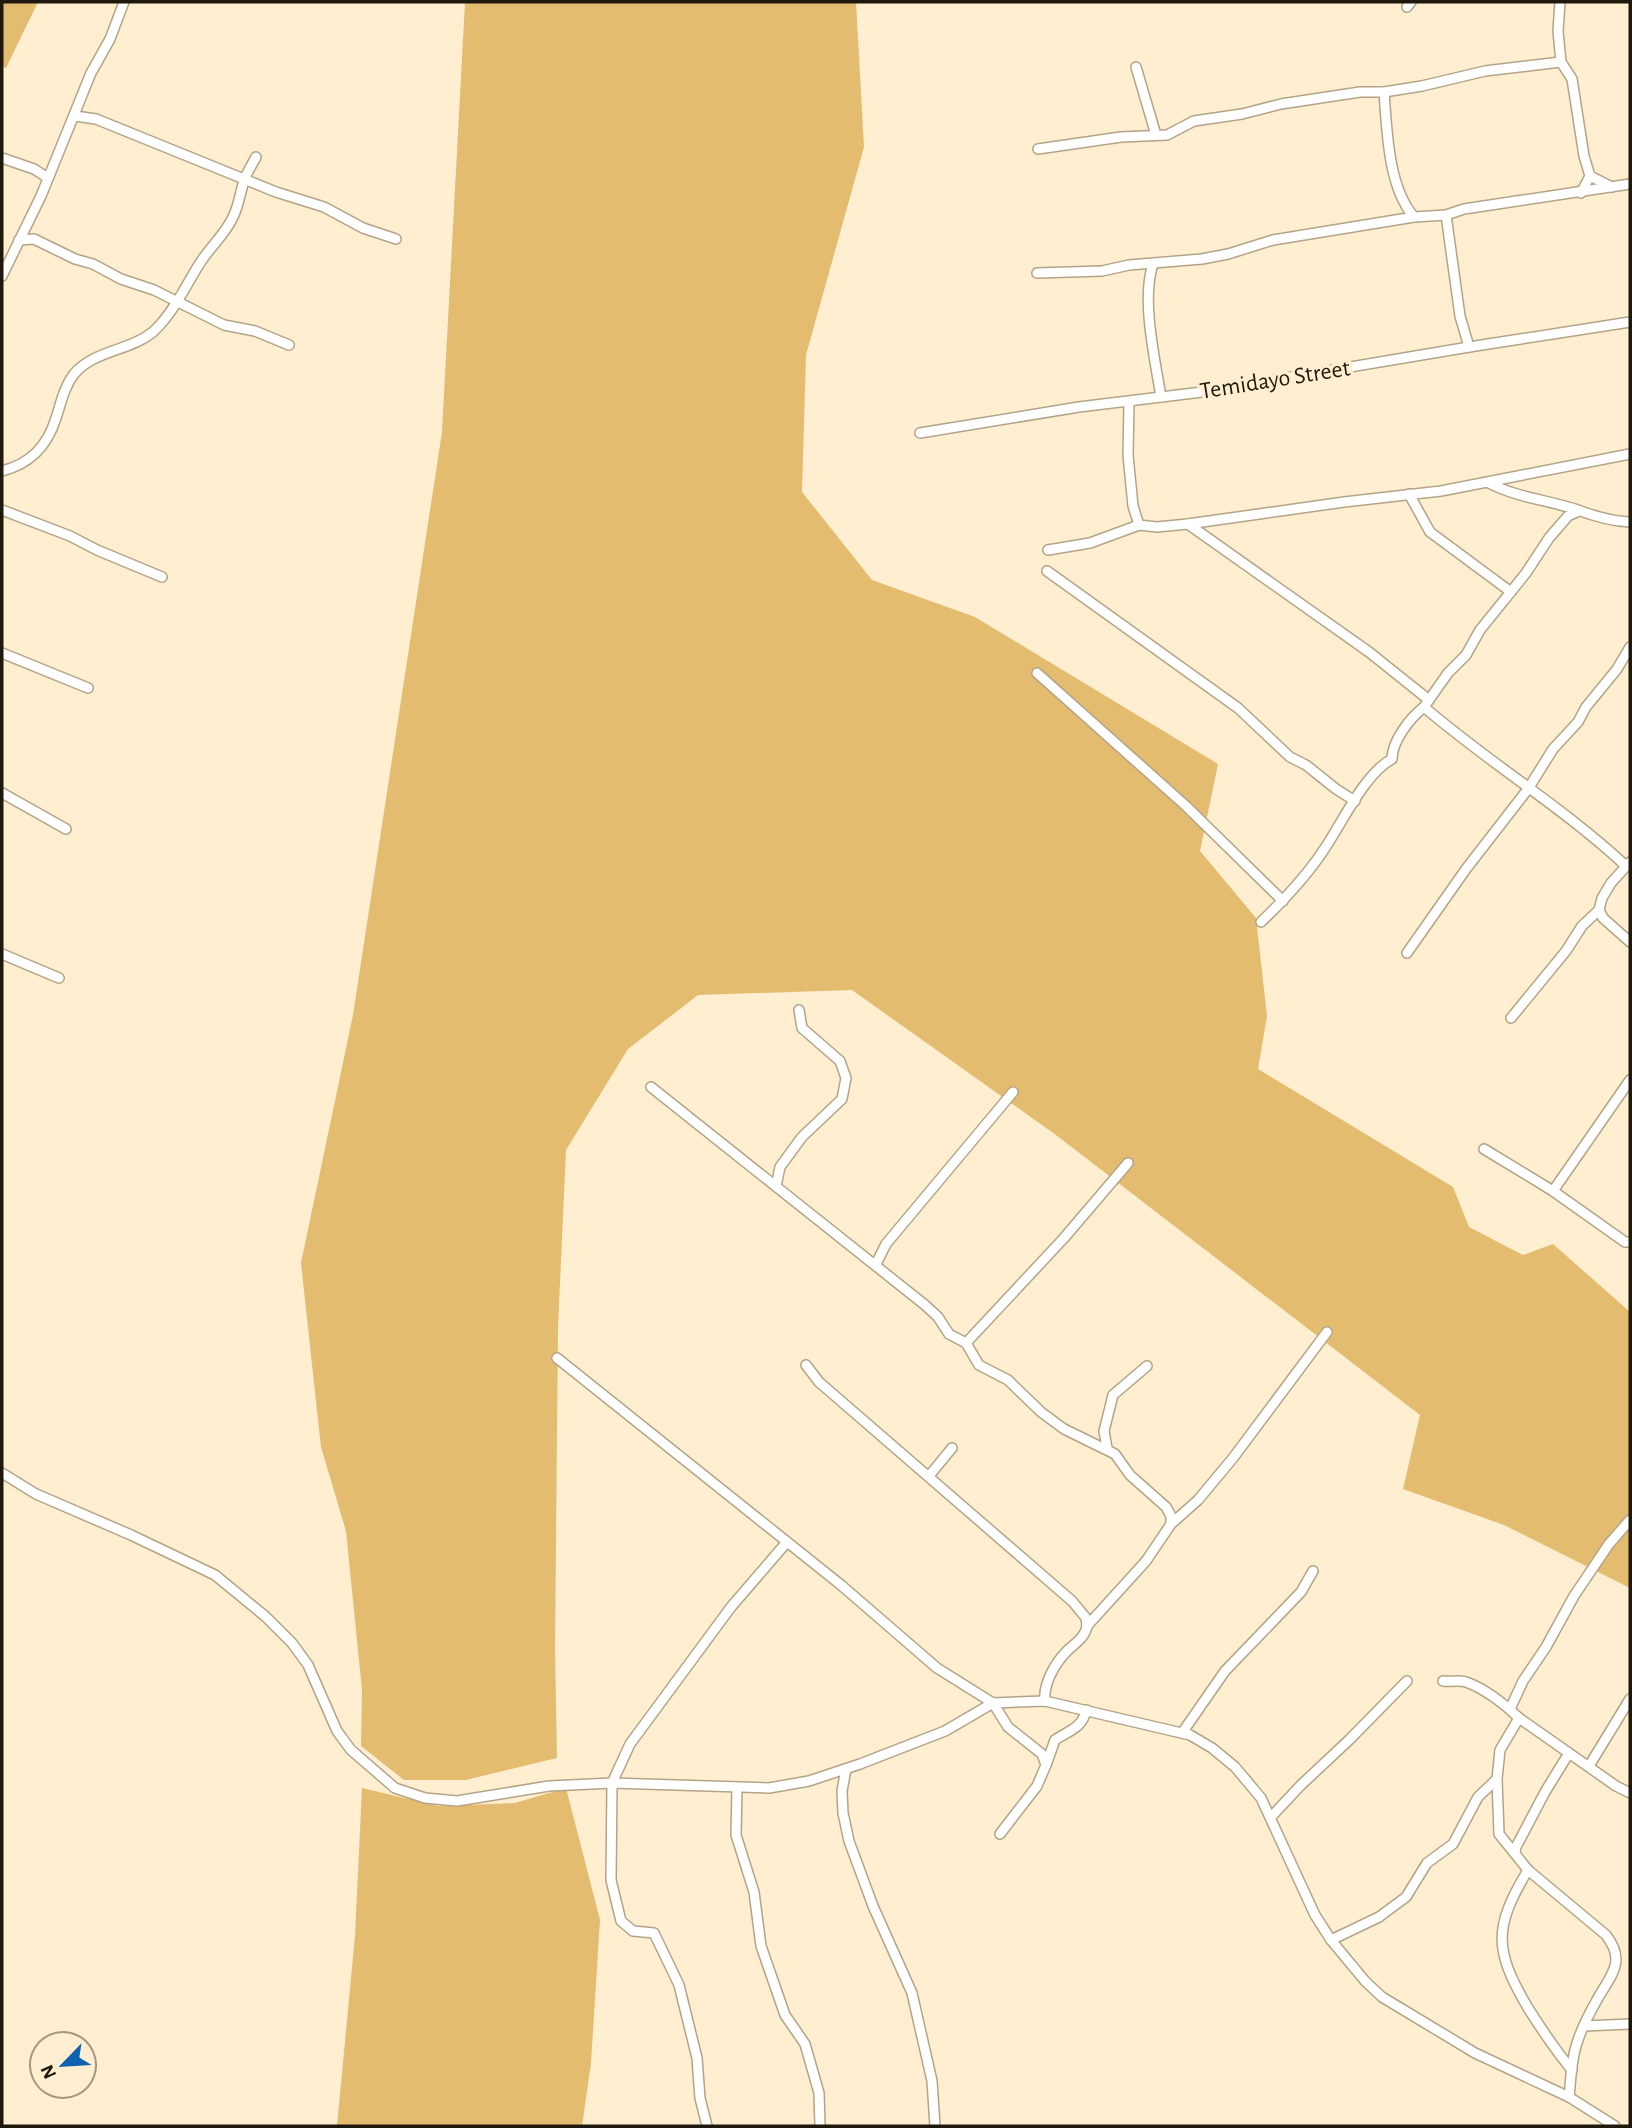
<svg xmlns="http://www.w3.org/2000/svg" width="1632" height="2128" viewBox="0 0 1632 2128" font-family="'Alegreya Sans',sans-serif">
  <style>
    .green { fill: #e3bc70 }
    .lines { fill: none; stroke-linecap: round; stroke-linejoin: round }
    .street-casing { stroke: #b4a487; stroke-width: 12 }
    .street { stroke: #fff; stroke-width: 9 }
    .labels { text-anchor: middle; dominant-baseline: central; stroke-width: 7; stroke-linejoin: round; paint-order: stroke }
    .street-label { font-size: 24px; fill: #1e180d; stroke: #ffeecf }
  </style>
  <rect width="100%" height="100%" fill="#ffeecf"/>
  <g class="green">
    <polygon points="2,2 38,2 6,68 2,66"/>
    <polygon points="465,2 856,2 864,147 806,355 802,492 872,580 975,617 1218,764 1200,851 1256,918 1267,1016 1258,1069 1453,1187 1469,1227 1523,1255 1553,1244 1630,1312 1630,1588 1504,1525 1403,1489 1420,1415 1056,1135 852,990 698,995 628,1049 566,1150 558,1327 555,1648 557,1758 466,1780 404,1780 361,1746 362,1690 346,1531 321,1447 301,1263 353,1015 442,432"/>
    <polygon points="362,1788 438,1806 515,1803 566,1788 600,1920 591,2063 582,2126 337,2126 355,1936"/>
  </g>
  <g class="lines">
    <g class="street-casing">
      <g id="street">
        <polyline points="1560,2 1558,31 1561,62 1572,79 1584,156 1590,176 1581,193"/>
        <polyline points="1407,7 1411,2"/>
        <polyline points="1136,67 1156,135"/>
        <path d="M1384,92C1387,131 1388,187 1414,217"/>
        <polyline points="75,116 96,119 276,192 324,207 363,228 396,239"/>
        <polyline points="1038,149 1121,137 1167,135 1194,121 1242,114 1281,104 1360,92 1384,92 1422,86 1485,71 1561,62"/>
        <polyline points="2,158 34,169 48,178"/>
        <polyline points="1590,176 1612,187"/>
        <polyline points="1446,215 1460,316 1469,347"/>
        <polyline points="19,240 34,239 75,259 93,264 121,279 154,290 224,325 255,331 289,345"/>
        <path d="M1153,264C1141,300 1155,359 1161,397"/>
        <polyline points="1037,273 1102,271 1129,265 1202,259 1228,254 1273,240 1414,217 1446,215 1464,209 1630,184"/>
        <polyline points="2,276 41,196 91,73 110,39 124,2"/>
        <polyline points="1129,402 1128,455 1133,506 1139,525"/>
        <polyline points="920,433 1079,407 1202,392 1469,347 1630,322"/>
        <path d="M2,471C30,464 47,447 56,418C61,403 64,387 74,374C94,350 131,351 154,331C175,311 186,284 202,260C212,245 226,233 233,217C239,205 240,193 244,181C247,172 252,165 256,157"/>
        <path d="M1489,483C1518,498 1548,500 1578,510C1596,517 1610,521 1630,522"/>
        <polyline points="1409,494 1430,532 1511,592"/>
        <polyline points="2,510 70,536 97,550 162,577"/>
        <path d="M1579,511L1568,516L1549,538L1526,573L1480,630L1466,655L1448,673L1424,707C1489,763 1564,808 1626,866"/>
        <polyline points="1188,524 1344,502 1441,491 1630,454"/>
        <polyline points="1048,550 1090,543 1139,525 1157,527 1188,524 1369,652 1429,700"/>
        <polyline points="1047,571 1238,708 1290,757 1306,765 1336,789 1355,801"/>
        <polyline points="2,653 88,688"/>
        <polyline points="1037,673 1186,806 1283,901"/>
        <polyline points="2,793 66,829"/>
        <polyline points="1599,910 1603,918 1630,942"/>
        <path d="M1261,922C1285,899 1307,876 1325,848C1342,823 1365,773 1392,759C1392,741 1410,718 1424,707"/>
        <polyline points="1407,953 1466,869 1528,789 1553,749 1578,722 1586,707 1617,669 1630,647"/>
        <polyline points="2,954 59,978"/>
        <polyline points="1511,1018 1566,951 1582,926 1599,910 1602,898 1611,883 1630,862"/>
        <polyline points="651,1087 925,1305 938,1317 949,1334 966,1343 979,1365 1008,1380 1041,1412 1064,1429 1115,1454 1130,1475 1166,1507 1171,1516 1171,1524"/>
        <polyline points="1484,1149 1553,1191 1625,1242 1630,1242"/>
        <polyline points="776,1186 780,1167 802,1137 842,1099 846,1078 840,1061 802,1028 799,1010"/>
        <polyline points="1553,1191 1630,1080"/>
        <polyline points="876,1264 886,1244 1013,1092"/>
        <polyline points="966,1343 1064,1238 1128,1163"/>
        <polyline points="557,1358 841,1585 937,1668 993,1703 1008,1727 1042,1754 1046,1765 1037,1786 1000,1834"/>
        <polyline points="806,1365 819,1382 1072,1601 1086,1618 1087,1626"/>
        <polyline points="1107,1448 1104,1431 1113,1395 1147,1366"/>
        <polyline points="2,1473 36,1494 131,1535 215,1575 266,1617 292,1643 308,1665 337,1731 351,1750 395,1788 425,1798 457,1801 549,1786 612,1783 769,1788 809,1781 860,1764 945,1731 993,1703 1045,1701 1190,1735 1212,1748 1235,1767 1261,1798 1315,1915 1331,1940 1365,1981 1382,1997 1475,2053 1569,2097 1615,2126"/>
        <polyline points="929,1476 952,1448"/>
        <path d="M1443,1681C1450,1682 1459,1680 1466,1682C1484,1688 1506,1705 1519,1718L1616,1786L1630,1793"/>
        <path d="M1045,1701C1043,1684 1055,1663 1067,1651C1075,1643 1085,1638 1087,1626L1146,1561L1171,1524L1198,1500L1233,1458L1327,1332"/>
        <polyline points="1510,1709 1523,1681 1546,1647 1574,1596 1609,1544 1630,1520"/>
        <path d="M1519,1718L1500,1750L1497,1779L1499,1834L1528,1870L1606,1935C1626,1961 1612,1974 1598,1998C1590,2012 1582,2027 1577,2043C1571,2060 1571,2079 1569,2097"/>
        <polyline points="1182,1733 1225,1671 1301,1592 1313,1571"/>
        <path d="M1046,1765L1055,1740C1068,1731 1083,1728 1086,1710"/>
        <polyline points="1589,1766 1630,1699"/>
        <polyline points="846,1769 842,1791 843,1813 849,1841 873,1906 912,1993 932,2081 935,2126"/>
        <polyline points="737,1788 736,1835 754,1892 761,1946 785,2015 805,2044 819,2093 820,2126"/>
        <polyline points="1271,1817 1301,1785 1349,1740 1407,1681"/>
        <polyline points="1515,1852 1516,1847 1545,1792 1569,1753"/>
        <path d="M1528,1870C1493,1928 1494,1950 1528,2008C1542,2030 1555,2050 1572,2070"/>
        <polyline points="1331,1940 1379,1917 1406,1897 1427,1863 1453,1844 1478,1797 1497,1779"/>
        <polyline points="1584,2026 1630,2024"/>
        <polyline points="707,2126 700,2098 697,2058 679,1985 654,1933 633,1931 621,1921 611,1880 612,1783 630,1744 731,1607 787,1542"/>
      </g>
    </g>
    <use href="#street" class="street"/>
  </g>
  <g class="labels">
    <g class="street-label">
      <text transform="translate(1275 380) rotate(-9)">Temidayo Street</text>
    </g>
  </g>
  <rect width="1632" height="2128" fill="none" stroke="#1e180d" stroke-width="7"/>
  <g transform="translate(63 2065) rotate(245)"><circle r="33" fill="#ffeecf" stroke="#a59881" stroke-width="2"/>
  <path d="M0-5L12 26L0 18L-12 26Z" fill="#0f62b0"/>
  <text y="-10" font-size="19" font-weight="bold" text-anchor="middle" fill="#1e180d">N</text>
  </g>
</svg>
